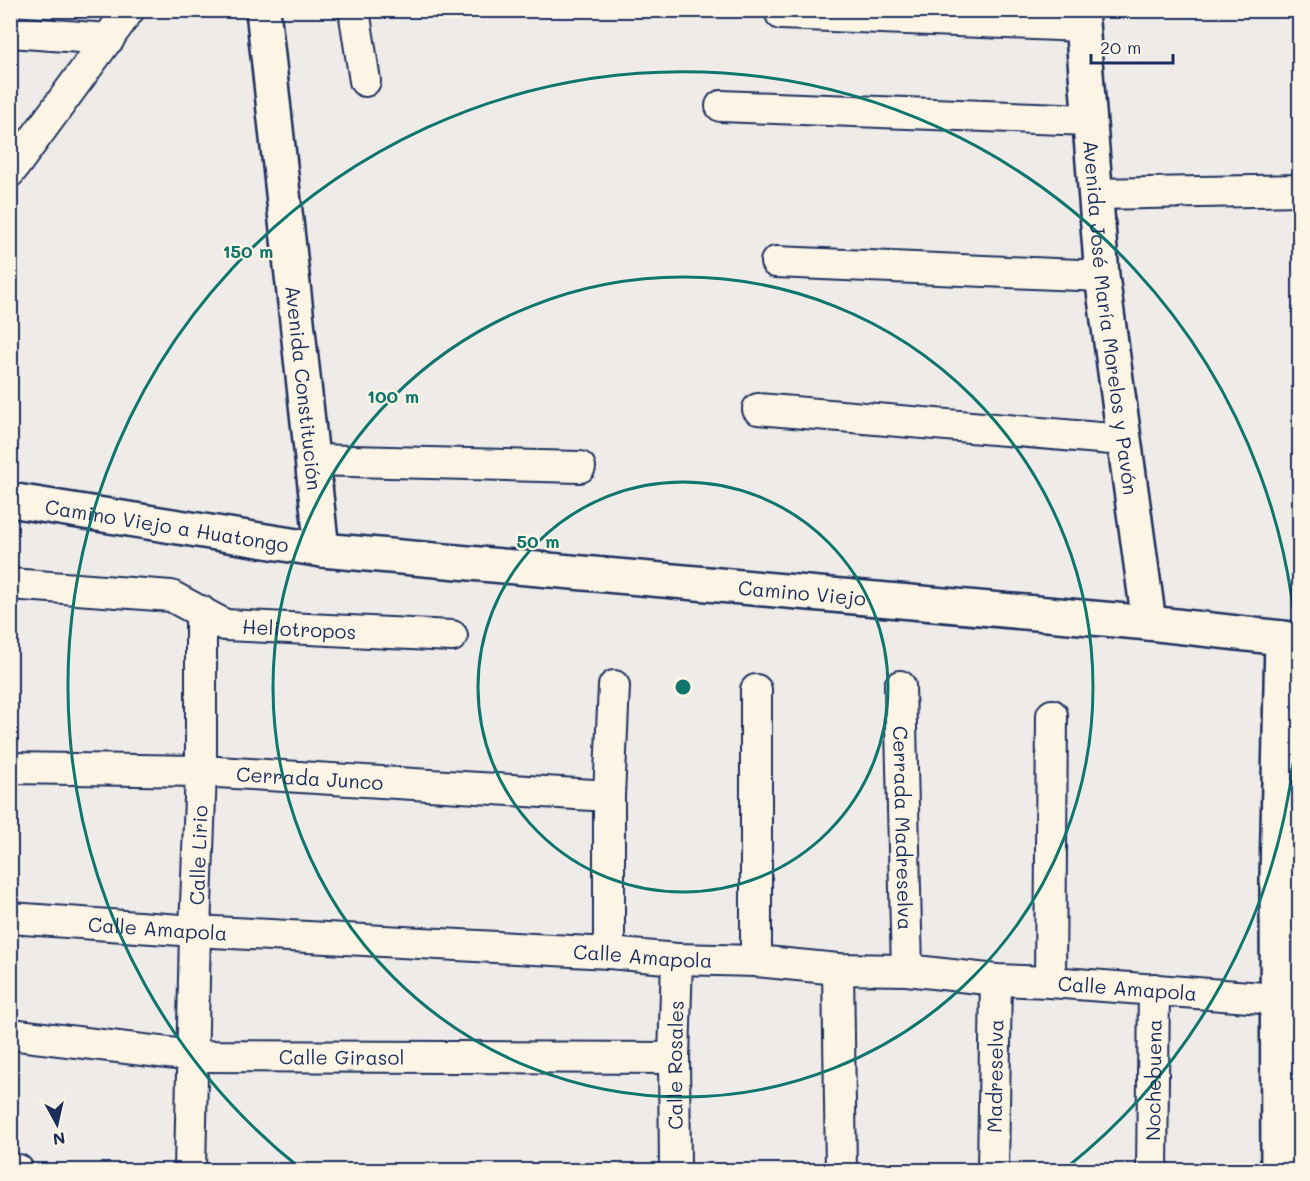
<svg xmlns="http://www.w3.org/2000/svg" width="1310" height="1181" viewBox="0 0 1310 1181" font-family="Mali,sans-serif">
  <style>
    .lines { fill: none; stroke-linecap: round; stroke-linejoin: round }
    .street-casing { stroke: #1b2f5e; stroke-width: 34 }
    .secondary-casing { stroke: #1b2f5e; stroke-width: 38 }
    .street { stroke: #fcf5e5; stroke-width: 30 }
    .secondary { stroke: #fcf5e5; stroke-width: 33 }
    .ring { fill: none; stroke: #0f766e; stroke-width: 3 }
    .labels { text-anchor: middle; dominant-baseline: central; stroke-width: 4.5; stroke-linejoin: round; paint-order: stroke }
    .street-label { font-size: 20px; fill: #1b2f5e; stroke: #fcf5e5 }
    .centre { fill: #0f766e; stroke: #fcf5e5; stroke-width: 3 }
    .ring-label { font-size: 18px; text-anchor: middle; font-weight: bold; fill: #0f766e; stroke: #fcf5e5; stroke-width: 4.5; stroke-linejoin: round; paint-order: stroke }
  </style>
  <rect width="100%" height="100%" fill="#eeebe8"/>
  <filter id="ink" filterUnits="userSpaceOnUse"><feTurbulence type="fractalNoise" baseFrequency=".0167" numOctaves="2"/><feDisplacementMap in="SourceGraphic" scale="12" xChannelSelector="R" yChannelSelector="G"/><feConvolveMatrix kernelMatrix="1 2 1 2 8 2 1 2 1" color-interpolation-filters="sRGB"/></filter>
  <g filter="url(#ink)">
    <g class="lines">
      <g class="street-casing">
        <g id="street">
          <polyline points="354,10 365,81"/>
          <polyline points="781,14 1082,26"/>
          <polyline points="10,32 109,39"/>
          <polyline points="721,106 1089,120"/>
          <polyline points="10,172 129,10"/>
          <polyline points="1095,194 1300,190"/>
          <polyline points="776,262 1102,276"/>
          <polyline points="758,409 1123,440"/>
          <polyline points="312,460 580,467"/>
          <path id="s1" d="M10,584L171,596L225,625L452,636"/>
          <path id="s2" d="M900,686L907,970"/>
          <polyline points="756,690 756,961"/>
          <path id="s3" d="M10,768L201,771L609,796"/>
          <path id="s4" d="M10,918L195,931L609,953L677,959L756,961L838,969L907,970L996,980L1050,982L1276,999"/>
          <polyline points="609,953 609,796 614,686"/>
          <polyline points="838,969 841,1170"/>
          <polyline points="1050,982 1052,715"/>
          <path id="s5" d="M10,1034L193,1056L674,1058"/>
          <polyline points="1277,1044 1300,1042"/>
          <polyline points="10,1170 18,1170"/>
          <path id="s6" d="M190,1170L195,931L201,771V611"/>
          <path id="s7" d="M675,1170L674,1058L677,959"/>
          <path id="s8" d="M993,1170L996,980"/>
          <path id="s9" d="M1152,1170L1154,989"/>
        </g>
      </g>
      <g class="secondary-casing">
        <g id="secondary">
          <path id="s10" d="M263,10L322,550"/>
          <path id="s11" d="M1081,10L1102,276L1149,623"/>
          <path id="s12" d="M10,500L322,550L1149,623L1300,640"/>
          <polyline points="1278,1170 1277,880 1282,638"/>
        </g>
      </g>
      <use href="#street" class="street"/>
      <use href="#secondary" class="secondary"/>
    </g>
  </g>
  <g class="ring">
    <circle cx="683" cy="687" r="205"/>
    <circle cx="683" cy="687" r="410"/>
    <path d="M300 1168A615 615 0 1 1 1066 1168"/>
  </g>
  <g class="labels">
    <g class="street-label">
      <text stroke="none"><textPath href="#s11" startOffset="309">Avenida José María Morelos y Pavón</textPath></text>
      <text stroke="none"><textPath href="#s10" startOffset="380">Avenida Constitución</textPath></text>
      <text stroke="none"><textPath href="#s12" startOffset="159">Camino Viejo a Huatongo</textPath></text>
      <text stroke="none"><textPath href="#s12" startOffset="798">Camino Viejo</textPath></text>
      <text stroke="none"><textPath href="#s1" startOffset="297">Heliotropos</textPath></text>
      <text stroke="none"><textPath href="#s3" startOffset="300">Cerrada Junco</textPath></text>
      <text stroke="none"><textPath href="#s2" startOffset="142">Cerrada Madreselva</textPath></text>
      <text stroke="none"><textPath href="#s6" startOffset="315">Calle Lirio</textPath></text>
      <text stroke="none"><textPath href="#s4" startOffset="148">Calle Amapola</textPath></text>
      <text stroke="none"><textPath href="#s4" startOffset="634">Calle Amapola</textPath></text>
      <text stroke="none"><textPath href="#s4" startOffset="1120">Calle Amapola</textPath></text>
      <text stroke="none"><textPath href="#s5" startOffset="333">Calle Girasol</textPath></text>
      <text stroke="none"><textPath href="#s7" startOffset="105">Calle Rosales</textPath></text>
      <text stroke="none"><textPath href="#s8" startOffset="94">Madreselva</textPath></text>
      <text stroke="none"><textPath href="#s9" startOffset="90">Nochebuena</textPath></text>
    </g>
  </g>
  <circle cx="683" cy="687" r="9" class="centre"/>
  <g class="ring-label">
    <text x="248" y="258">150 m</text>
    <text x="393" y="403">100 m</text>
    <text x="538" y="548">50 m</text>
  </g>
  <rect width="1310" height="1181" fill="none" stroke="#fcf5e5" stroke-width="36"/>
  <rect x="18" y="18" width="1274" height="1145" fill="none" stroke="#1b2f5e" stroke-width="2" filter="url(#ink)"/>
  <g transform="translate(57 1124) rotate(172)" stroke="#fcf5e5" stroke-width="4.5" paint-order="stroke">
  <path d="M0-4.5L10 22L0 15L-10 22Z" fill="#1b2f5e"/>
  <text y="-9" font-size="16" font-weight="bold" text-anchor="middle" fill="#1b2f5e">N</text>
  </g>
  <path d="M1091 54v9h82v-9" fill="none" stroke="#1b2f5e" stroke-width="3"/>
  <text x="1100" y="54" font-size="18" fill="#1b2f5e" stroke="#fcf5e5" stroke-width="4.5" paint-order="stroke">20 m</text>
</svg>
